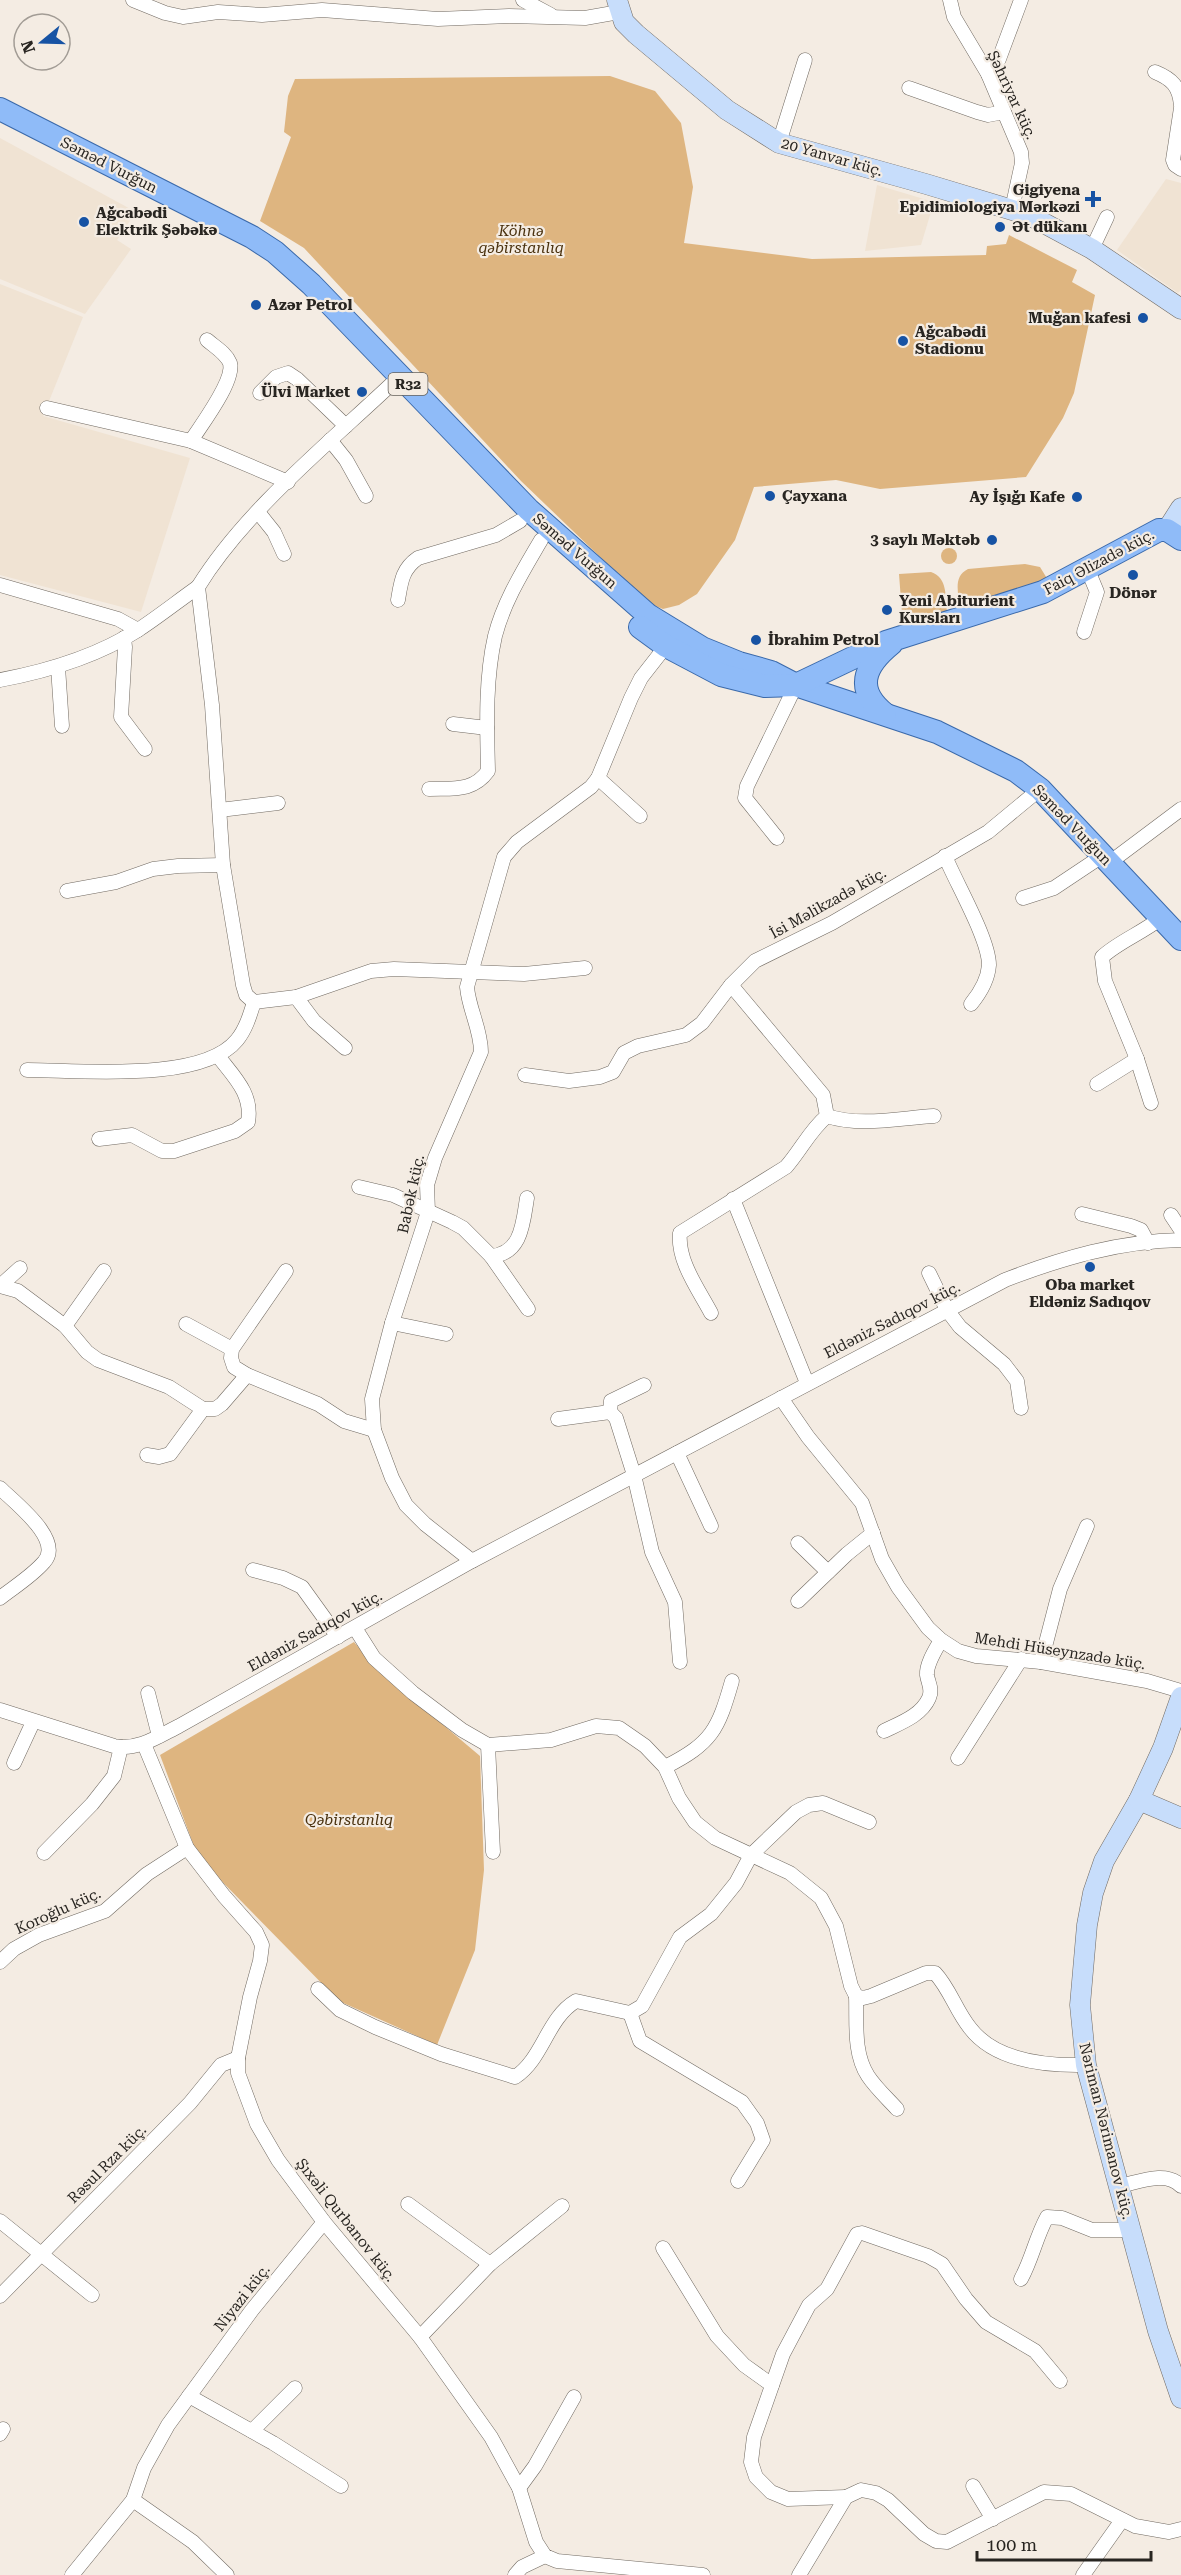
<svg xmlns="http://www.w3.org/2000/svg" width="1181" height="2575" viewBox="0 0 1181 2575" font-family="'Roboto Serif',serif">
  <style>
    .built { fill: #f0e3d3 }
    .green { fill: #deb580 }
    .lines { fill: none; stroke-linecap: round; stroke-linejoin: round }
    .street-casing { stroke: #716a62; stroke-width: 15 }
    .secondary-casing { stroke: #716a62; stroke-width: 21 }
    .primary-casing { stroke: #3a69aa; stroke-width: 24 }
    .street { stroke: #fff; stroke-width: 14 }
    .secondary { stroke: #c7ddfb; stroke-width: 20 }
    .primary { stroke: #8fbbf8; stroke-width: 22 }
    .poi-dot { fill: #1753a4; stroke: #f4ece3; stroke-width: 2 }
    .labels { text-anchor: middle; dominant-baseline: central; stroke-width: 4.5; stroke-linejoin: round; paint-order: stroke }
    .shield { fill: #f4ece3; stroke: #65615b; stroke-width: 1.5 }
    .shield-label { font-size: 14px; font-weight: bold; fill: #282521 }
    .street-label { font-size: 15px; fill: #282521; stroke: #f4ece3 }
    .poi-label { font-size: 15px; font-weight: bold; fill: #282521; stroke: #f4ece3; text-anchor: start }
    .park-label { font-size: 15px; font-style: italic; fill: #4a310e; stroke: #f4ece3 }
  </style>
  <rect width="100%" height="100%" fill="#f4ece3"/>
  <g class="built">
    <polygon points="0,138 136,212 117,240 131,249 85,314 0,279"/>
    <polygon points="1166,179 1181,183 1181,290 1178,293 1117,250"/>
    <polygon points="877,185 934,202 921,245 865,251"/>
    <polygon points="0,284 83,317 43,416 190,458 141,612 0,575"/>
  </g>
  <g class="green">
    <polygon points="610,76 655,91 681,123 693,187 684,243 812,259 986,255 987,246 1006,244 1009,235 1077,270 1072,282 1095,295 1074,393 1063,418 1026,477 880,489 836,480 754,487 735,540 697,594 679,605 663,609 648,603 521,481 304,248 260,221 291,137 284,132 288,96 295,79"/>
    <circle cx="949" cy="556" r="8"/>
    <path d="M1025,564L1040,567L1048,580L960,610C959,594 952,577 968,569Z"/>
    <path d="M931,572C948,578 945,596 947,611L903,627L899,574Z"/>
    <polygon points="354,1642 378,1670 480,1756 484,1870 475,1950 437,2045 339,2001 198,1857 160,1755"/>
  </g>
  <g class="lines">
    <g class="street-casing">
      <g id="street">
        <polyline points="133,0 165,13 183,17 218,12 262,15 322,10 438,19 509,16 585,18 619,12"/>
        <polyline points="523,0 551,15"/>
        <polyline points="950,0 954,17 988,74 1021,152 1022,163 1012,209"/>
        <path d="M1155,72C1172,79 1179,86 1181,105"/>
        <polyline points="988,74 999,59 1021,0"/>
        <polyline points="909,88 977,112 988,115 1004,112"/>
        <polyline points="1181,108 1173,160 1175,165 1181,169"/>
        <polyline points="779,143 805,60"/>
        <polyline points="1092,249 1107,217"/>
        <polyline points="260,393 276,377 288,373 297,379 346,426"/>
        <polyline points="47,408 191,441 288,482"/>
        <polyline points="330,440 346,460 366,496"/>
        <path d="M191,441C201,425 235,381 230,363C226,353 215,347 207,340"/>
        <polyline points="258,512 274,532 284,554"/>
        <polyline points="0,585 118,619 138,630"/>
        <path d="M398,600C401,582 402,569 418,558L496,535L520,521"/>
        <polyline points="1084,632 1097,592 1087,568"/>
        <polyline points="124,638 125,647 121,717 145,749"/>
        <polyline points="58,667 62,726"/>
        <path d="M0,680C48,671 96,657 138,630C158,617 178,601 198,587"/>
        <polyline points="453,724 487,728"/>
        <polyline points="598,778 640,816"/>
        <path d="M429,789C453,788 473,792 488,771C487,727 485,680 495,636C504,601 523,571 541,540"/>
        <polyline points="220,810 278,803"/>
        <polyline points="777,838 745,798 747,786 796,685"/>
        <path d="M945,856C956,883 989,939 989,965C988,980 980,993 971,1004"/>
        <polyline points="1109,863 1181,809"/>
        <polyline points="67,891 116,882 153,869 178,866 223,865"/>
        <polyline points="1023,898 1054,888 1102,856"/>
        <polyline points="296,997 314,1021 345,1048"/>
        <path d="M254,1002L246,995L243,985L223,865L212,705L198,587C246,509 333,440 400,376"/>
        <polyline points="254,1002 296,997 371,971 394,969 524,974 585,968"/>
        <path d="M27,1070C80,1070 202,1083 237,1040C246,1029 250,1015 254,1002"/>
        <polyline points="525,1075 569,1081 600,1077 613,1072 624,1053 638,1046 686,1035 702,1023 731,985 755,961 832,923 988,832 1040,789"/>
        <polyline points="1097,1084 1137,1059"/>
        <path d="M1151,1103L1137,1059L1105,981L1102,957C1118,942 1142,933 1161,918"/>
        <path d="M827,1116C860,1127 900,1118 934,1116"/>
        <path d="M99,1139L132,1135L162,1151H174L235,1131L248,1122C253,1094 234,1077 218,1056"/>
        <path d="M359,1187L393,1195L452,1222L463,1228L491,1256C522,1254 523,1222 527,1198"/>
        <polyline points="733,1199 807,1383"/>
        <polyline points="1082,1214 1131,1226 1141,1230 1148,1243"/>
        <polyline points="1171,1215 1181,1230"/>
        <polyline points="491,1256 528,1309"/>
        <polyline points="286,1271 232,1349 231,1358 234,1367 247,1375 318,1404 344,1421 374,1430"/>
        <polyline points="929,1273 947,1310 960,1327 1004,1364 1017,1381 1021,1408"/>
        <polyline points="0,1286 18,1291 65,1326 87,1352 98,1360 169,1387 203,1409 215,1409 222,1404 247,1375"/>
        <polyline points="0,1286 20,1268"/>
        <path d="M711,1313C699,1290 677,1261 680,1233L786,1167C801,1150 810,1130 827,1116L823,1095L731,985"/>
        <polyline points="392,1323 446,1334"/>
        <polyline points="186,1324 232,1349"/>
        <polyline points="65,1326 104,1271"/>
        <polyline points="781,1398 808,1437 862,1503 882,1559 898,1587 928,1628 941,1640 958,1651 976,1656 1041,1662 1147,1681 1181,1691"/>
        <polyline points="610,1412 611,1401 644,1385"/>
        <polyline points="558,1419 610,1412 616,1418 634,1475 652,1552 675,1602 680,1662"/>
        <polyline points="677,1453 711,1526"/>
        <polyline points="147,1455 159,1457 170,1454 203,1409"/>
        <path d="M0,1488C15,1503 64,1540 44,1562C32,1576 14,1587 0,1598"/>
        <polyline points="798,1543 828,1572"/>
        <path d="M472,1561L425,1524L406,1505L392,1478L374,1430L372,1399L392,1323L428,1212L427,1185L435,1158L481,1052C481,1029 469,1010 467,987L504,857L517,842L591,787L598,778L631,698L641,678L666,646"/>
        <polyline points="253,1570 283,1578 302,1587 338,1637"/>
        <polyline points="798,1601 847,1554 873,1533"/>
        <path d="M355,1628L374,1658L413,1693L462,1730L488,1745L551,1740L596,1726L619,1728L645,1746L665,1767L679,1798L695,1822L715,1838L790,1873L821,1898L836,1926L851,1986L856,1996L863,1998L871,1996L926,1973H935C950,1989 956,2011 970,2028C995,2061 1047,2066 1086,2065"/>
        <polyline points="1041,1662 1060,1589 1087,1526"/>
        <polyline points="148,1693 159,1736"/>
        <path d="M0,1710L114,1746C138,1751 159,1736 179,1726L472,1561L1005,1280C1062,1258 1120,1241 1181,1240"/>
        <path d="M884,1731C900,1723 921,1716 929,1698C933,1689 928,1683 927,1675C926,1664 936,1649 941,1640"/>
        <polyline points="144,1744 187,1848 224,1896 256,1932 262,1945 260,1961 250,1997 238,2058 238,2073 257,2124 278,2160 324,2222 420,2337 491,2437 519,2488 536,2542 545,2556 557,2561 703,2575"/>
        <polyline points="488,1745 493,1852"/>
        <polyline points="958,1758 1021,1659"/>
        <polyline points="14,1763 33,1722"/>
        <path d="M665,1767C712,1743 718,1730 732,1681"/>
        <polyline points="44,1853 92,1804 114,1776 121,1747"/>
        <polyline points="0,1962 14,1949 39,1935 105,1911 147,1874 187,1848"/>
        <path d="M318,1989L340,2010L375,2027L441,2054L515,2077C543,2059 547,2018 576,2001L630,2013L642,2006L680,1937L711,1914L736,1883L751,1855L796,1812L809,1805L823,1803L869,1822"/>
        <path d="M856,1996C857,2022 853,2053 868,2076C876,2088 887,2098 897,2109"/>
        <polyline points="630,2013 640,2041 742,2102 757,2123 763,2140 738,2181"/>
        <path d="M1120,2186C1139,2182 1166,2170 1181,2186"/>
        <polyline points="408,2204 490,2264"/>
        <polyline points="0,2221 92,2295"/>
        <polyline points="663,2248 717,2336 744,2365 772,2385"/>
        <path d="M1021,2279C1032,2259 1036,2237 1047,2217L1062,2218L1092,2230H1131"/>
        <polyline points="0,2296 190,2103 221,2065 238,2058"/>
        <polyline points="420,2337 490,2264 562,2206"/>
        <polyline points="189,2396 273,2443 341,2486"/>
        <polyline points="252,2431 295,2388"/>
        <polyline points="0,2434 3,2429"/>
        <polyline points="973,2486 993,2519"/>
        <polyline points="519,2488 535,2466 574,2397"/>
        <polyline points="846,2497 788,2499 771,2492 756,2477 751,2462 754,2437 783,2354 809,2305 827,2289 857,2234 862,2233 928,2256 942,2264 966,2299 986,2322 1035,2351 1060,2381"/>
        <polyline points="133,2500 193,2542 227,2575"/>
        <polyline points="72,2575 133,2500 144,2468 168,2425 252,2310 324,2222"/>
        <polyline points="515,2575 522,2567 545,2556"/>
        <polyline points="799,2575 846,2497 861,2490 876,2493 888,2500 924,2534 936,2541 947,2542 1044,2492 1071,2494 1135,2526 1169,2532 1181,2529"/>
        <polyline points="1083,2575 1122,2520"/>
      </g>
    </g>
    <g class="secondary-casing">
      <g id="secondary">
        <polyline points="617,0 624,22 636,34 727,110 779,143 926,184 1029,215 1092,249 1181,309"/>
        <polyline points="1167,530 1181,508"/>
        <polyline points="1181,1697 1163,1748 1139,1800 1104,1861 1093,1893 1087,1925 1080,2005 1086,2065 1158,2331 1181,2398"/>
        <polyline points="1139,1800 1181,1818"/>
      </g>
    </g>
    <g class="primary-casing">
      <g id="primary">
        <polyline points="0,109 252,237 275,252 311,284 529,510 648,615 702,648 739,663 771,672 796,685 937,732 1016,771 1040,789 1181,939"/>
        <polyline points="640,627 666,646 721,675 765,686 796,685 886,642 1043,592 1159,530 1167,530 1181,539"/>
        <path d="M885,714C855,690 863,667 891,644"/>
      </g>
    </g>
    <use href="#street" class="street"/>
    <use href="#secondary" class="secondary"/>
    <use href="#primary" class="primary"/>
  </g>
  <g class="poi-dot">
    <path d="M1090 190h6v6h6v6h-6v6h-6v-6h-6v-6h6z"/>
    <circle cx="84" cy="222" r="6"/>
    <circle cx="1000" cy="227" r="6"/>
    <circle cx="256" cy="305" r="6"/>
    <circle cx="1143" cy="318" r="6"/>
    <circle cx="903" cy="341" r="6"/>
    <circle cx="362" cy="392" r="6"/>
    <circle cx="770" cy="496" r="6"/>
    <circle cx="1077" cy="497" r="6"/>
    <circle cx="992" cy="540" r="6"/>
    <circle cx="1133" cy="575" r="6"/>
    <circle cx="887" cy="610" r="6"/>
    <circle cx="756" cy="640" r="6"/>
    <circle cx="1090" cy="1267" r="6"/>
  </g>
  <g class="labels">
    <rect class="shield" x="388.5" y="373" width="39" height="22" rx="4.5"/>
    <g class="shield-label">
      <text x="408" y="384">R32</text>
    </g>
    <g class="street-label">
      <text transform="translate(1012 95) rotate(65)">Şəhriyar küç.</text>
      <text transform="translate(832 157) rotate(16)">20 Yanvar küç.</text>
      <text transform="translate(109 165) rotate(27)">Səməd Vurğun</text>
      <text transform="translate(575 551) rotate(41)">Səməd Vurğun</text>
      <text transform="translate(1099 562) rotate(-28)">Faiq Əlizadə küç.</text>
      <text transform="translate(1072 825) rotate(46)">Səməd Vurğun</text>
      <text transform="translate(828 903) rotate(-29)">İsi Məlikzadə küç.</text>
      <text transform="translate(411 1194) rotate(-78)">Babək küç.</text>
      <text transform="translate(892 1320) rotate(-27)">Eldəniz Sadıqov küç.</text>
      <text transform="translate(315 1631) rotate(-29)">Eldəniz Sadıqov küç.</text>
      <text transform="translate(1060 1651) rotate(9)">Mehdi Hüseynzadə küç.</text>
      <text transform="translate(58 1911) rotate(-24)">Koroğlu küç.</text>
      <text transform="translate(1106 2131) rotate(76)">Nəriman Nərimanov küç.</text>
      <text transform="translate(107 2164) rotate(-45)">Rəsul Rza küç.</text>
      <text transform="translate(346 2220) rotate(52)">Şıxəli Qurbanov küç.</text>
      <text transform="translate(242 2298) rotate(-52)">Niyazi küç.</text>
    </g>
    <g class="poi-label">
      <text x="1080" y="190" text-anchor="end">Gigiyena<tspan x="1080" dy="17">Epidimiologiya Mərkəzi</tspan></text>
      <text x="96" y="213">Ağcabədi<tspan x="96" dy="17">Elektrik Şəbəkə</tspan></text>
      <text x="1012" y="227">Әt dükanı</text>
      <text x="268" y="305">Azər Petrol</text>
      <text x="1131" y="318" text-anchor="end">Muğan kafesi</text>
      <text x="915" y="332">Ağcabədi<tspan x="915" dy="17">Stadionu</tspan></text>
      <text x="350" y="392" text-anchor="end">Ülvi Market</text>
      <text x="782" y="496">Çayxana</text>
      <text x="1065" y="497" text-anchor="end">Ay İşığı Kafe</text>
      <text x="980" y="540" text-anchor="end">3 saylı Məktəb</text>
      <text x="1133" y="593" text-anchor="middle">Dönər</text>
      <text x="899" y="601">Yeni Abiturient<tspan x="899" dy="17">Kursları</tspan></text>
      <text x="768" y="640">İbrahim Petrol</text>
      <text x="1090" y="1285" text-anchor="middle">Oba market<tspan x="1090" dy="17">Eldəniz Sadıqov</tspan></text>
    </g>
    <g class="park-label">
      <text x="521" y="231">Köhnə<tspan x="521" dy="17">qəbirstanlıq</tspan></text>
      <text x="349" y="1820">Qəbirstanlıq</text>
    </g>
  </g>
  <g transform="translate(42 42) rotate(251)"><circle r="28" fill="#f4ece3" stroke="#a29c95" stroke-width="1.5"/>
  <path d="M0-4.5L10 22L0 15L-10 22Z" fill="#1753a4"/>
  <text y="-9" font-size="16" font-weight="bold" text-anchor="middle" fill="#282521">N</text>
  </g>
  <path d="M977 2551v9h174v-9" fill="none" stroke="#282521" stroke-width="3"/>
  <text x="986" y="2551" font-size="18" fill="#282521" stroke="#f4ece3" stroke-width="4.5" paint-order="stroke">100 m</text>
</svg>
